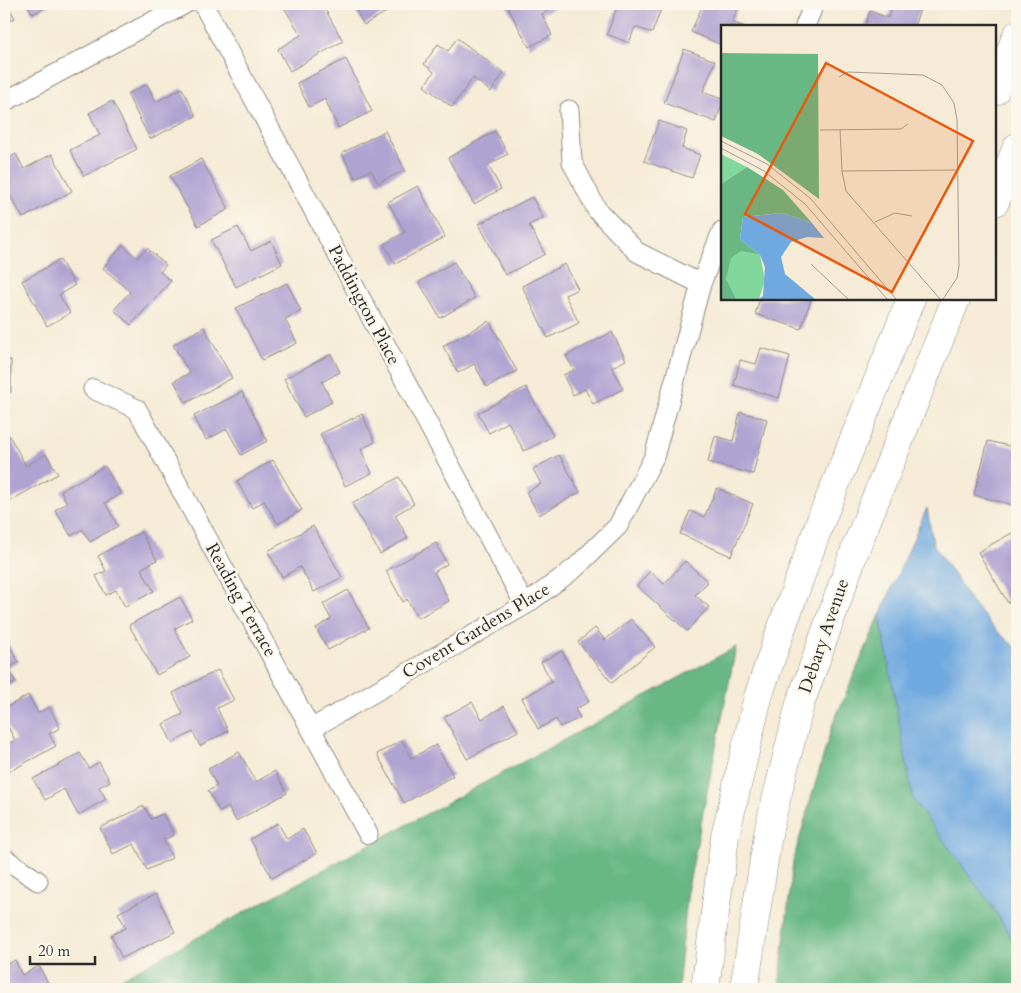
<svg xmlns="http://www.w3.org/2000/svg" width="1021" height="993" viewBox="0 0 1021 993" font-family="Cardo,serif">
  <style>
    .forest { fill: #69b884; stroke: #4a7258 }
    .water { fill: #70a9df; stroke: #4e6a85 }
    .building { fill: #afa3d1 }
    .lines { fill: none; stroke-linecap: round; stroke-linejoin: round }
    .street-casing { stroke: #908b80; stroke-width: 21 }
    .secondary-casing { stroke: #908b80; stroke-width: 29 }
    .street { stroke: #fff; stroke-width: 19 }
    .secondary { stroke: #fff; stroke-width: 28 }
    .labels { text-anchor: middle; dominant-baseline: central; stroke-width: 5; stroke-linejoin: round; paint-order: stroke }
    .street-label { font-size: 18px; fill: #2b2b2b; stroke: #fbf7ec }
    .inset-road { fill: none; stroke: #a49e92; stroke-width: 1 }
    .view { fill: #e8590c; fill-opacity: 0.15; stroke: #e8590c; stroke-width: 2.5 }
    .inset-edge { fill: none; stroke: #2b2b2b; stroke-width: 2.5 }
  </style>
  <rect width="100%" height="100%" fill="#fbf7ec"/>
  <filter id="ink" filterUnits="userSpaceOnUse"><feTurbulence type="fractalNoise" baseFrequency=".02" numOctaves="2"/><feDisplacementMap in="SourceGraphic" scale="10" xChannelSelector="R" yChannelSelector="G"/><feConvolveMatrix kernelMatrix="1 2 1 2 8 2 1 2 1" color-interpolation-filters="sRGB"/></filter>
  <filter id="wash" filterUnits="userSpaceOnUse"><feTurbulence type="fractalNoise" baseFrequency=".0096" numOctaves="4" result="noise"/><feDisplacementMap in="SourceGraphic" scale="20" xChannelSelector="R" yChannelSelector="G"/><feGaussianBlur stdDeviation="1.12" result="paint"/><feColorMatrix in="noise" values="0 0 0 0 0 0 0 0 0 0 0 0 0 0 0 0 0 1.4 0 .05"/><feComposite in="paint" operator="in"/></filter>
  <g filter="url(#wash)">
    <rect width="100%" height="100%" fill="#f5ebd6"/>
    <g class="forest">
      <polygon points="880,615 894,690 992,906 1017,948 1017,989 779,989 793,861 832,726"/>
      <polygon points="736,647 688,888 678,989 102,989"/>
    </g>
    <polygon class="water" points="927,508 933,544 973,604 996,630 1017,649 1017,948 992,906 913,800 880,615"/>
    <g id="blocks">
      <g class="building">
        <polygon points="4,4 7,4 15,18 4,24"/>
        <polygon points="27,4 51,4 33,14"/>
        <polygon points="294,4 322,4 343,41 290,71 278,49 301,35 285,9"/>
        <polygon points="352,4 400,4 364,25"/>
        <polygon points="506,4 563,4 542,14 552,35 529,47"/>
        <polygon points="618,4 663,4 652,33 635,27 629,43 607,34"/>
        <polygon points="703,4 740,4 732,22 743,26 722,26 722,45 691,32"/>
        <polygon points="893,4 922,4 914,26 865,26 870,11 888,18"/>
        <polygon points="457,38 504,73 491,92 473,78 452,107 424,86 434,72 424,64 438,44 448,51"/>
        <polygon points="684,49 715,61 703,92 722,99 722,104 716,122 664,103"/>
        <polygon points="346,59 372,111 338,128 325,99 309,107 297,83"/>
        <polygon points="147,84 156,102 182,88 196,116 150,139 127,94"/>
        <polygon points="112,101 137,149 84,176 70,150 100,135 89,113"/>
        <polygon points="659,121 687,131 682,148 700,155 692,178 644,161"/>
        <polygon points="385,131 405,170 378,183 371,170 355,178 342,153"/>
        <polygon points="495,131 508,154 488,165 501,189 474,204 448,158"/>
        <polygon points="16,154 24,169 52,154 72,191 23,218 4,184 4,161"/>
        <polygon points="201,159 229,209 198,226 170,176"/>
        <polygon points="418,186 445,237 395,264 384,244 405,232 388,202"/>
        <polygon points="532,197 543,218 529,225 545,254 505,275 479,224"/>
        <polygon points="238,227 251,251 271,241 282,264 236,287 211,240"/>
        <polygon points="123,245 137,258 147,248 166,265 160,272 171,281 131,325 114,310 130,292 103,268"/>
        <polygon points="60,260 75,285 59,295 70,313 47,326 22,281"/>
        <polygon points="454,262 475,298 440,318 419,282"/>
        <polygon points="565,264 578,289 565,295 579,323 548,338 522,286"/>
        <polygon points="287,283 301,311 285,319 297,343 262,360 236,308"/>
        <polygon points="760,299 811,299 801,329 755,314"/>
        <polygon points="489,321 517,371 487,387 474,364 458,373 443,346"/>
        <polygon points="204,327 232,378 186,403 174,381 190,373 173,345"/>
        <polygon points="612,332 626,360 612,367 623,389 593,404 585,389 573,395 563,375 574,370 566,356"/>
        <polygon points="761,348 790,356 779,398 734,385 740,360 756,364"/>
        <polygon points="331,354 340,372 322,382 332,402 304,417 284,379"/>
        <rect x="4" y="360" width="7" height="32"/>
        <polygon points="526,387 553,436 524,451 508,422 489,433 478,413"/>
        <polygon points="242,392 267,441 241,455 227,429 206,440 194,416"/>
        <polygon points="740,412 767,419 753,474 708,462 715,436 733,441"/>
        <polygon points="362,414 375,442 361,449 372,473 345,486 320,434"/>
        <polygon points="9,435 26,466 46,454 58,474 6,503 4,499 4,438"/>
        <polygon points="988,441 1017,448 1017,486 1013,505 974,495"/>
        <polygon points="559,455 580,492 539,515 526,492 541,484 533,469"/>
        <polygon points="273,460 302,510 278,524 264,501 252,508 237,481"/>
        <polygon points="105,466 121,494 105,503 118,526 90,542 82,529 71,536 55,510 67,503 61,491"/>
        <polygon points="399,477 414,504 395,515 408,538 380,554 352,504"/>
        <polygon points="717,488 753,504 731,556 680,534 690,511 704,517"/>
        <polygon points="313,526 342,577 314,592 300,567 282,577 268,551"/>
        <polygon points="141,532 157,560 141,569 154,591 125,607 116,590 106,595 96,576 106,571 98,556"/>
        <polygon points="1012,533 1017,543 1017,597 1008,603 978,552"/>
        <polygon points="436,543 447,564 434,572 449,601 418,618 407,599 403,602 386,571"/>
        <polygon points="685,561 708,582 695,595 709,607 687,631 637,586 650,571 664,584"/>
        <polygon points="348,590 369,628 328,650 316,628 331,619 323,604"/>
        <polygon points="180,597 192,619 174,629 190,657 157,675 129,625"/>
        <polygon points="631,619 655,647 612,683 578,642 595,628 605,640"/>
        <polygon points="8,643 19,662 8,668 16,682 4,689 4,645"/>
        <polygon points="562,651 589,702 575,709 580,718 560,727 556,719 538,729 522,698 552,682 541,662"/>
        <polygon points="218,670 234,700 217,708 228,731 200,746 193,732 172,743 163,724 183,714 173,693"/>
        <polygon points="28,695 38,713 49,707 60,728 49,734 56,746 5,774 4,771 4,747 15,740 4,719 4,709"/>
        <polygon points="472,702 482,719 504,706 518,731 467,759 444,717"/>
        <polygon points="402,740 411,758 436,745 453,776 404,803 377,754"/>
        <polygon points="239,752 256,782 275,771 287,793 236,821 228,807 220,812 208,791 217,786 208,769"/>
        <polygon points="80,753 89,768 99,762 110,781 99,787 106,799 78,815 64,789 45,800 33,779"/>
        <polygon points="144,806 151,819 163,814 174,835 163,840 172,858 147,870 134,844 113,854 100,828"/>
        <polygon points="278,823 287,839 303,829 317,853 272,878 250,839"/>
        <polygon points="156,894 175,932 122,958 111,935 126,928 118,913"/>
        <polygon points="15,960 22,975 39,966 51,989 4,989 4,966"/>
      </g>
    </g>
  </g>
  <g filter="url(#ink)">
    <use href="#blocks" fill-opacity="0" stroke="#908b80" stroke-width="1"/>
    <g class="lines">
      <g class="street-casing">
        <g id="street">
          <polyline points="203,4 525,605"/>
          <polyline points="805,26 814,4"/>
          <polyline points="4,102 185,4"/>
          <polyline points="569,110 572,162 597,210 637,252 701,284"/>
          <polyline points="93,389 137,409 368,834"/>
          <polyline points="311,729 525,605 575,568 618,526 654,457 701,284 722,231"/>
          <polyline points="4,858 38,881"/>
        </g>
      </g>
      <g class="secondary-casing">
        <g id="secondary">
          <polyline points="995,91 1017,35"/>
          <polyline points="995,202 1017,147"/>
          <polyline points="705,989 725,836 758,697 778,638 821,520 911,299"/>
          <polyline points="744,989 769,828 800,704 855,550 956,299"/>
        </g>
      </g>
      <use href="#street" class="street"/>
      <use href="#secondary" class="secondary"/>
    </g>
  </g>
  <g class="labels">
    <g class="street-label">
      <text transform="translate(364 305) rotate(62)">Paddington Place</text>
      <text transform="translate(241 600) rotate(61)">Reading Terrace</text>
      <text transform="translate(476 631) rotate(-31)">Covent Gardens Place</text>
      <text transform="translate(824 636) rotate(-71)">Debary Avenue</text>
    </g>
  </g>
  <g transform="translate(721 25)">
    <rect width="275" height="275" fill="#f5ebd6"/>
    <path d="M0,129L26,142L0,159ZM20,226L39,230L44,255L38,274H15L10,267L5,254L6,243L10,232Z" fill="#82d89c"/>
    <path d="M0,28L97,29L98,174L37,129L0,111ZM26,142L62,165L91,198L61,188L22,192L19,214L39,230L20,226L10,233L5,254L15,274H0V159Z" fill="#69b884"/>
    <path d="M61,188L91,198L103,213L86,212L70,217L60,232L64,249L94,274H38L42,271L44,242L39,230L19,214L22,192Z" fill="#70a9df"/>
    <path class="inset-road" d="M118,52L127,47L202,50L221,60L233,78L236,95L238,241L236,253L222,274M119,104L121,146L125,166L219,274M99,105L180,104L187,99M0,116L46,139L89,173L175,274M0,123L43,146L84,179L166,274M121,146L237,145M154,197L174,188L191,191M90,239L127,274"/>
    <path class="view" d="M105,38L252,116L171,267L24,189Z"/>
    <rect width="275" height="275" class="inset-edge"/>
  </g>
  <rect width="1021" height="993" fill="none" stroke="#fbf7ec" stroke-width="20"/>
  <path d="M30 956v8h65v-8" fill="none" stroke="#2b2b2b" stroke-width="2.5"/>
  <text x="38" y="956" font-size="15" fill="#2b2b2b" stroke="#fbf7ec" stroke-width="4" paint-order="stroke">20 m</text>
</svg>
